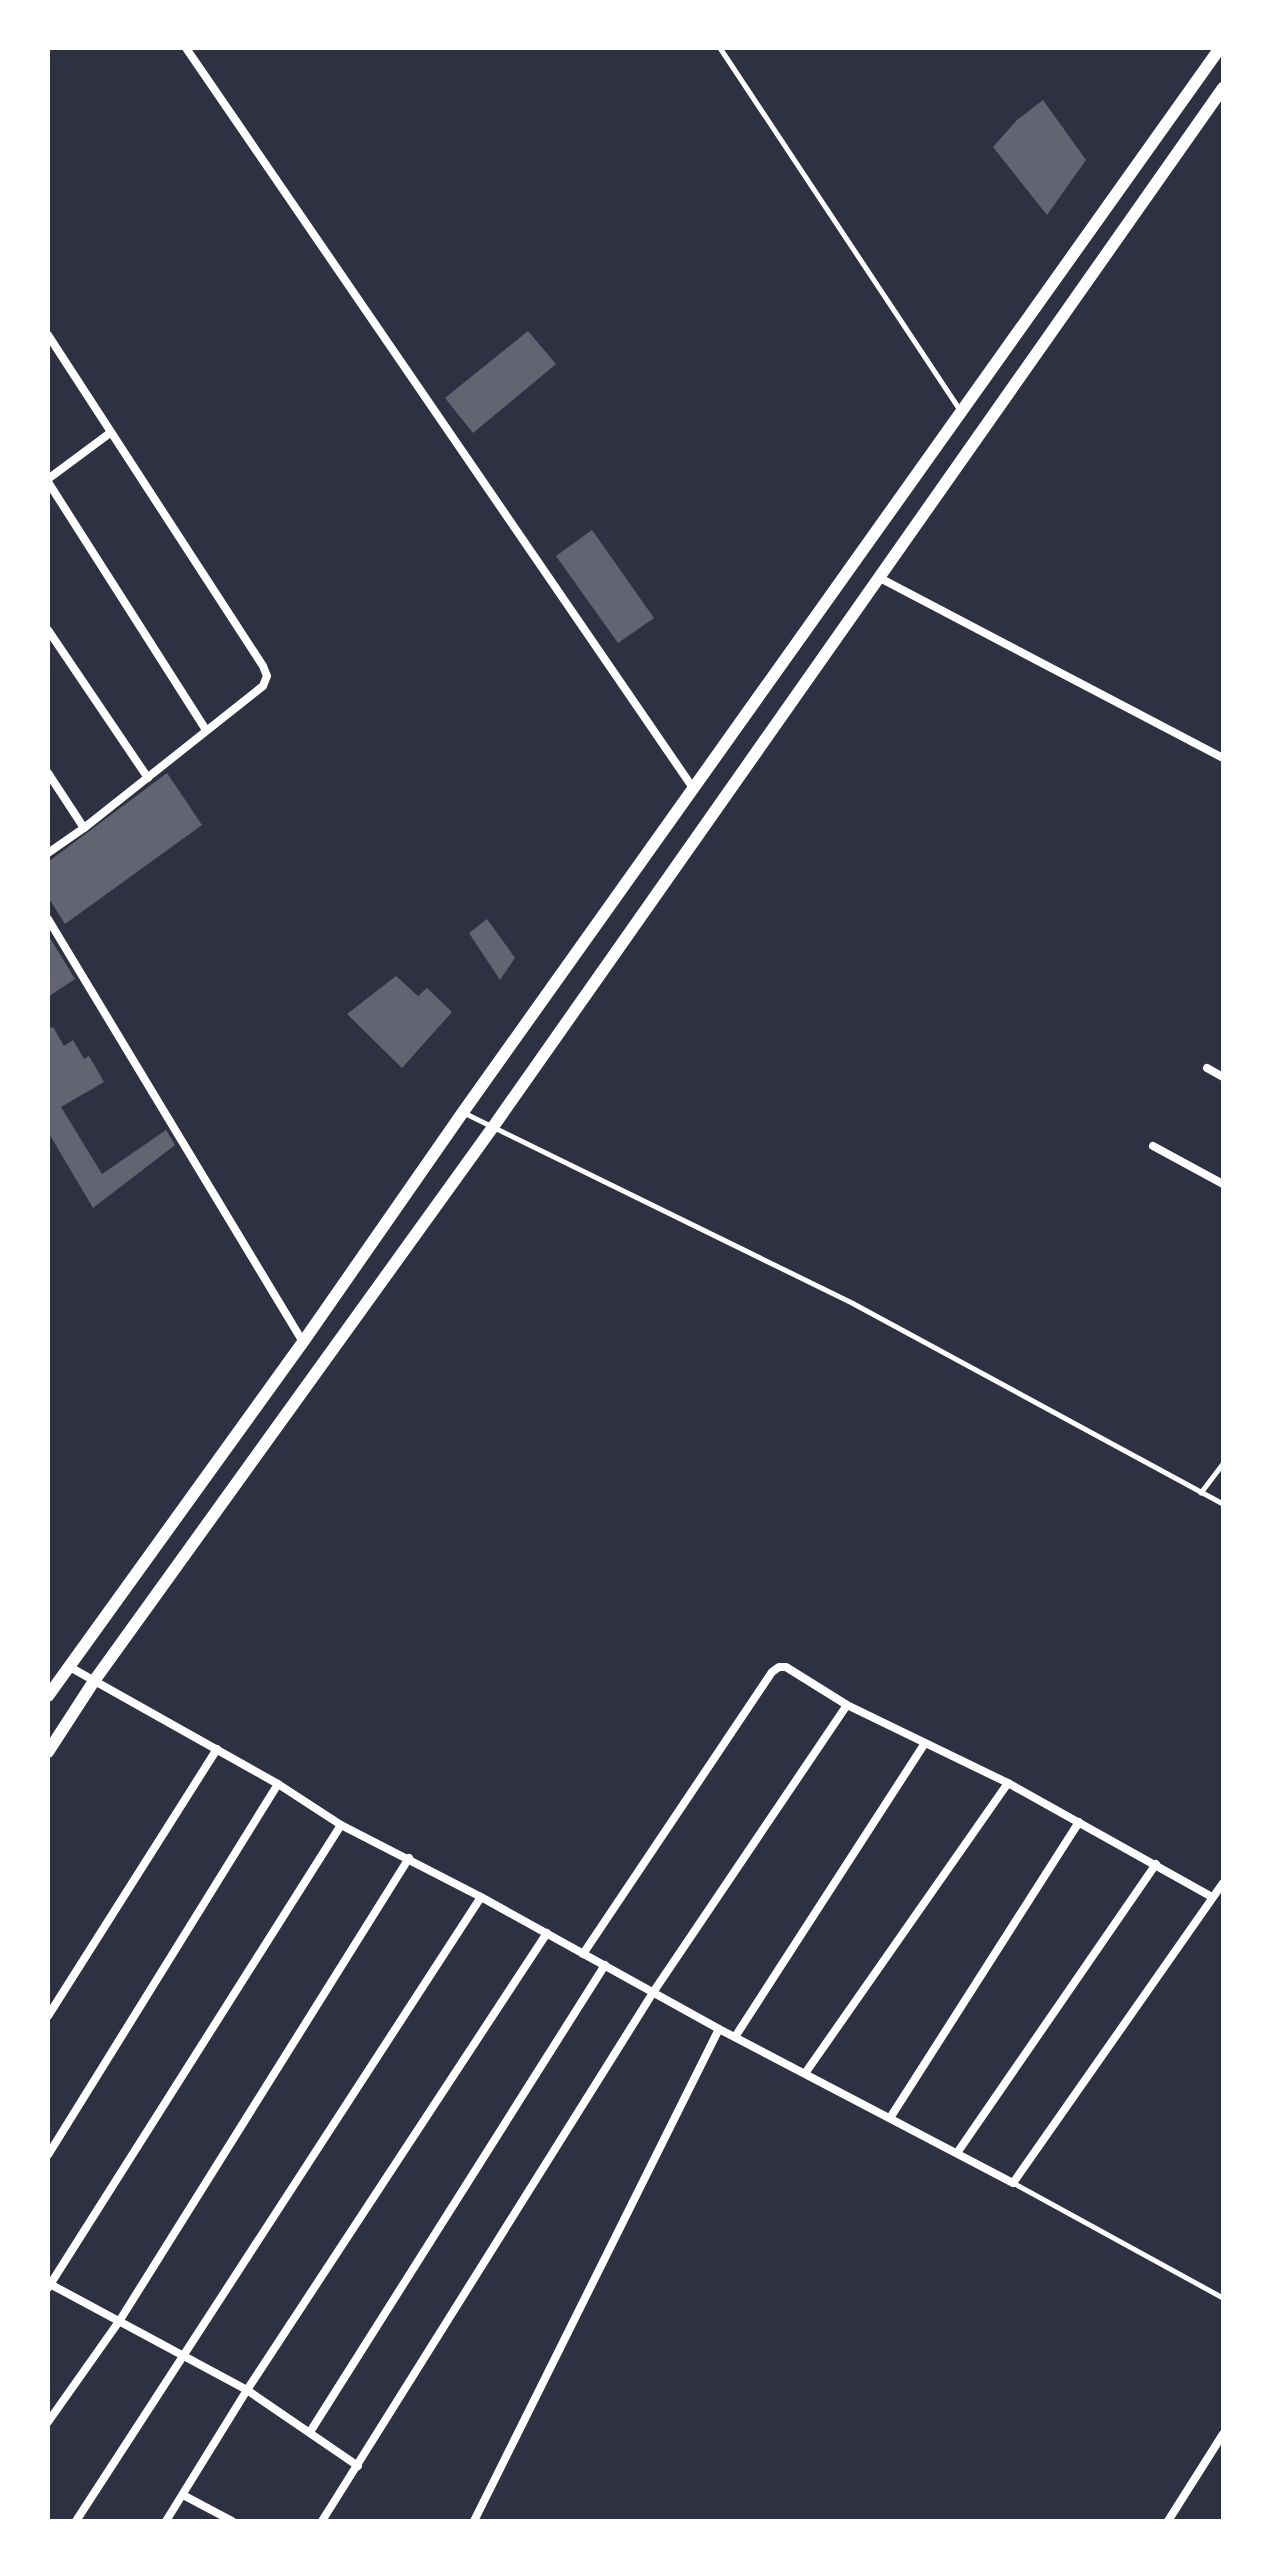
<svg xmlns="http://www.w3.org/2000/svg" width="1271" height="2569" viewBox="0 0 1271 2569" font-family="Mulish,sans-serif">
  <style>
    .building { fill: #626471 }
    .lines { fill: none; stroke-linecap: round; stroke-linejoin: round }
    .service { stroke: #fff; stroke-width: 5 }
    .minor { stroke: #fff; stroke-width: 8 }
    .tertiary { stroke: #fff; stroke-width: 12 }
  </style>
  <rect width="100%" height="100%" fill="#2d3142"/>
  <g class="building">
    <polygon points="1043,100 1086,160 1047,215 993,147 1017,120"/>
    <polygon points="528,331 556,364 473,433 445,398"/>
    <polygon points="592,530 654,618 618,643 556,556"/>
    <polygon points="167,773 202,825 65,924 48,897 48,862"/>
    <polygon points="487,919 515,958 500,980 469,933"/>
    <polygon points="48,935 75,979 48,997"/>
    <polygon points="396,976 418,996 427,988 452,1012 402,1068 347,1014"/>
    <polygon points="53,1027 64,1046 73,1040 84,1059 89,1056 104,1082 61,1107 102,1174 166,1130 175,1145 93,1208 48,1132 48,1029"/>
  </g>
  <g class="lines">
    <g class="service">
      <polyline points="720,48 960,410"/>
      <polyline points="464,1113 852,1303 1223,1504"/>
      <polyline points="1201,1493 1223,1464"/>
      <polyline points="1013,2183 1223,2298"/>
    </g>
    <g class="minor">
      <polyline points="186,48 693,788"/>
      <polyline points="48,335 263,666 267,676 263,686 84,828 48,853"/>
      <polyline points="48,479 110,433"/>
      <polyline points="48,482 206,730"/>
      <polyline points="878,577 1223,758"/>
      <polyline points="48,630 148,778"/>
      <polyline points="48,773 84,828"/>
      <polyline points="48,919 303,1342"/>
      <polyline points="1207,1068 1223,1077"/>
      <polyline points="1153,1146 1223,1184"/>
      <polyline points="68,1666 278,1784 341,1825 481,1897 719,2029 1013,2183 1223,1883"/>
      <polyline points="583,1954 772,1672 779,1667 786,1667 847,1705 1008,1783 1212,1897"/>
      <polyline points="48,2016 217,1749"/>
      <polyline points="735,2037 925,1743"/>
      <polyline points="806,2072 1008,1783"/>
      <polyline points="890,2118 1079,1822"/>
      <polyline points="957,2153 1156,1864"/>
      <polyline points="48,2155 278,1784"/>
      <polyline points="48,2283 247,2390 358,2466"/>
      <polyline points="48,2288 341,1825"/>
      <polyline points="48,2422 120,2320 409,1858"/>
      <polyline points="310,2432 605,1965"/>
      <polyline points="183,2495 232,2521"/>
      <polyline points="76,2521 481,1897"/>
      <polyline points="166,2521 247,2390 547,1933"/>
      <polyline points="322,2521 654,1991 847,1705"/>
      <polyline points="474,2521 719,2029"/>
      <polyline points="1168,2521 1223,2434"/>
    </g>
    <g class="tertiary">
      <polyline points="48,1696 303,1342 463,1112 1220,48"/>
      <polyline points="48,1752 94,1681 493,1127 1223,88"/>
    </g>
  </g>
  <rect width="1271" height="2569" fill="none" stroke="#ffffff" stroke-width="100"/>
</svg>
